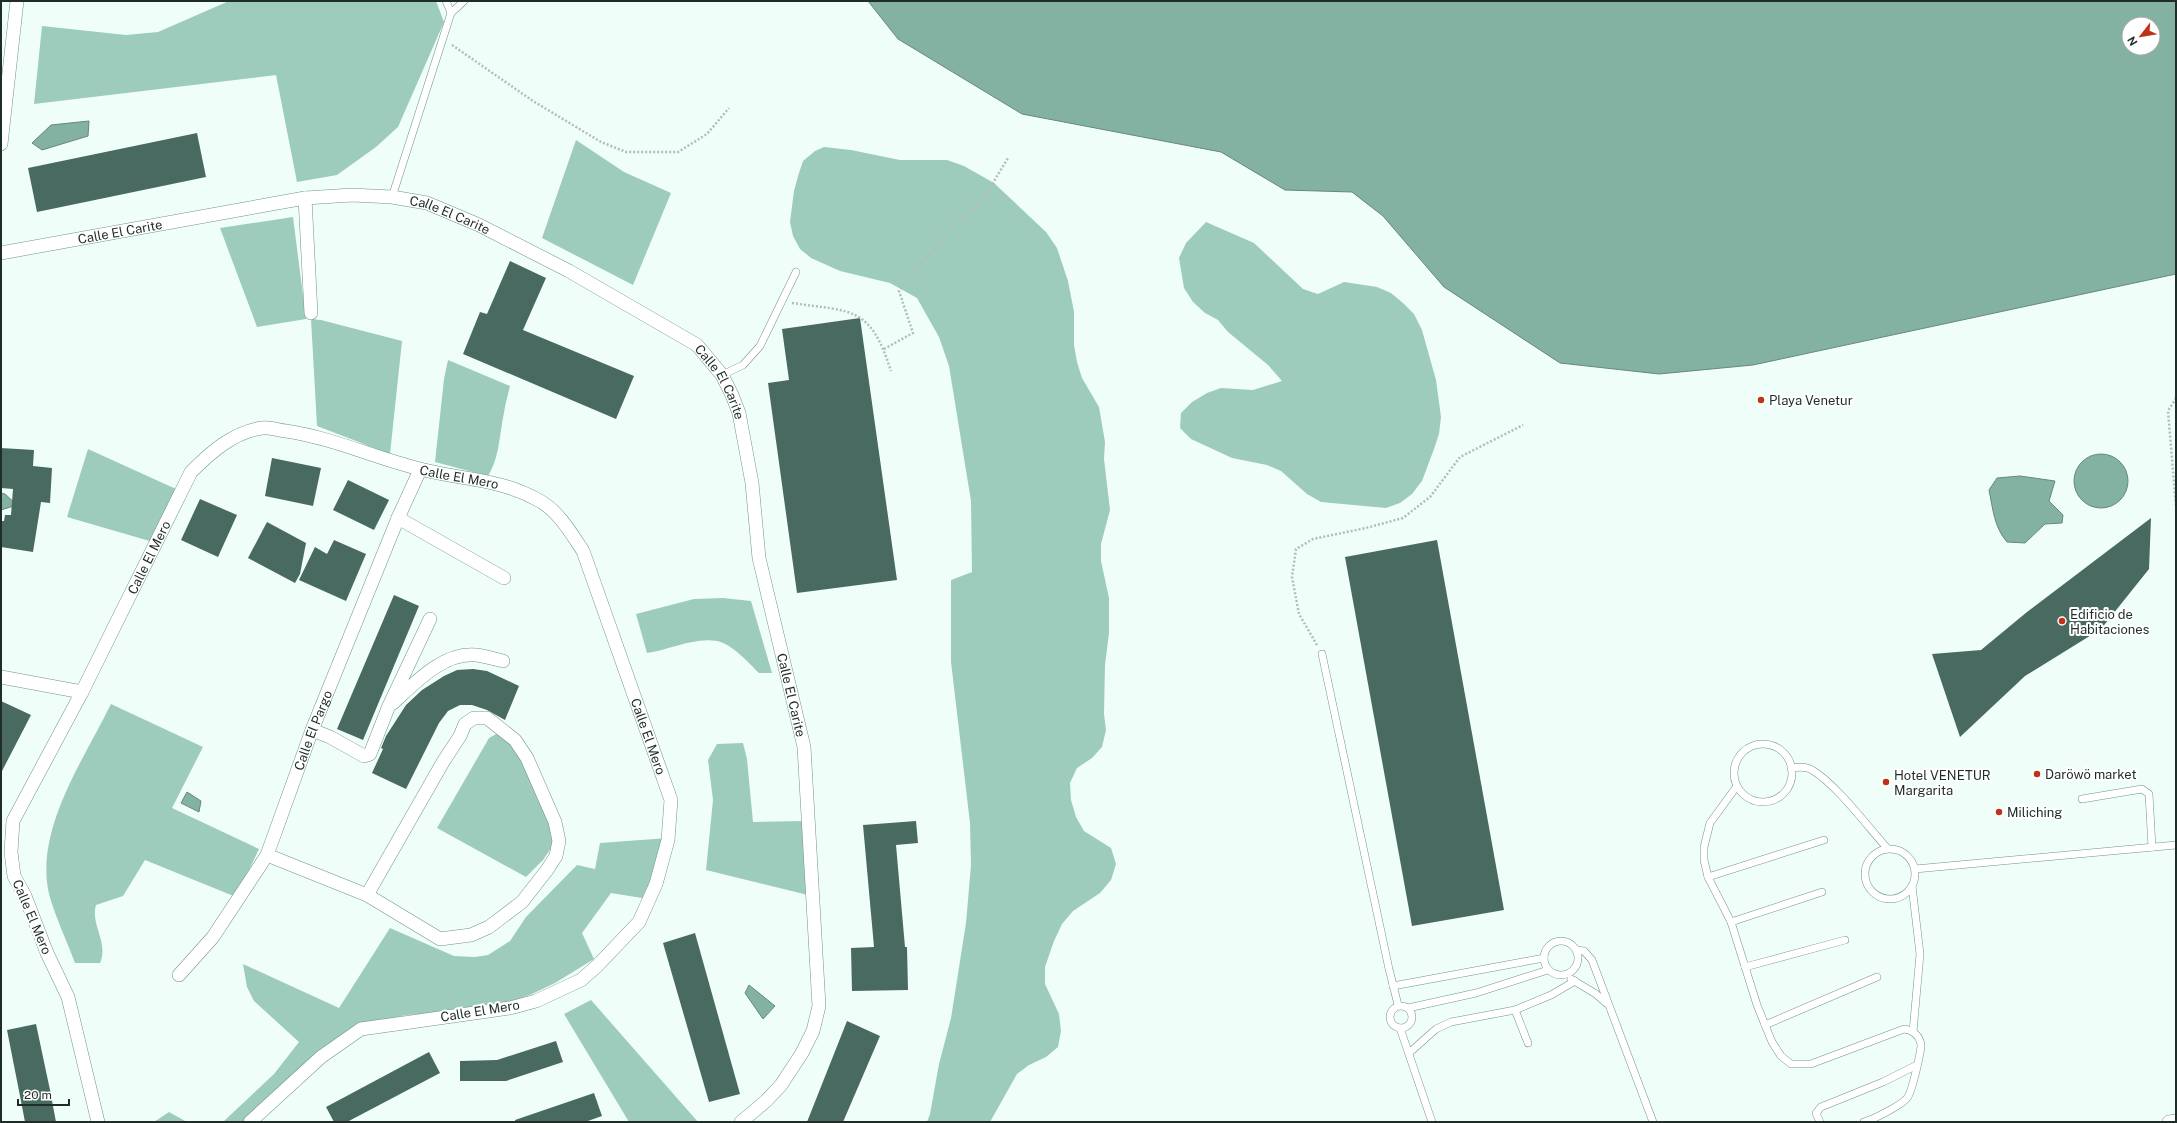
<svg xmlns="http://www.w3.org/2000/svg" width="2177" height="1123" viewBox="0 0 2177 1123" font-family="'Public Sans',sans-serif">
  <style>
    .forest { fill: #9dccbc }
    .water { fill: #83b1a2; stroke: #65897d; fill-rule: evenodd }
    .building { fill: #496a60 }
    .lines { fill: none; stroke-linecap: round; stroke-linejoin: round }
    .lane-casing { stroke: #719388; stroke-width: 8 }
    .street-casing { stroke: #719388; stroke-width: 14 }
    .path { stroke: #b0beb9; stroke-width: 2.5; stroke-dasharray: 2 2; stroke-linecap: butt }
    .lane { stroke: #fff; stroke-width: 7 }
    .street { stroke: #fff; stroke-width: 13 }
    .poi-dot { fill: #be3219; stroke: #fff; stroke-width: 1.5 }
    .labels { text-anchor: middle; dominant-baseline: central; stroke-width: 4; stroke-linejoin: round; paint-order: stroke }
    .street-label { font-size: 13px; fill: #1f2d28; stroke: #fff }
    .poi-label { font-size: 13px; fill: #1f2d28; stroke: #fff; text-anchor: start }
  </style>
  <rect width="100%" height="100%" fill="#f0fef9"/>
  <g class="forest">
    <polygon points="229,1 436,1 444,22 398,127 376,147 337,175 297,182 276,75 34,104 42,26 126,35 158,32"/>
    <polygon points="576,140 624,172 671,193 633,285 542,238"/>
    <polygon points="824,147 851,150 900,160 947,160 964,166 994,183 1046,232 1057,248 1068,281 1074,312 1074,345 1077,362 1082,378 1099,407 1105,442 1104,459 1110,510 1101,544 1101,561 1109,598 1109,633 1105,665 1104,714 1106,730 1102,747 1092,758 1077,768 1070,783 1071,800 1076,817 1084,831 1111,848 1116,864 1111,880 1100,893 1073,911 1062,924 1054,941 1045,967 1045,984 1059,1014 1061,1031 1058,1047 1046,1057 1029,1065 1017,1074 990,1122 927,1122 930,1114 939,1064 951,1018 966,923 971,865 970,823 951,662 951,580 972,572 971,501 949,366 939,337 917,298 890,283 840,271 811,258 800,249 793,236 790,222 794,191 798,176 803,161 815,151"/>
    <polygon points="293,217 306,319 257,327 220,228"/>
    <polygon points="1206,222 1254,243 1303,289 1318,294 1344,282 1377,287 1391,293 1403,303 1414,314 1422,330 1436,380 1441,417 1439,434 1434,449 1422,481 1412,494 1400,503 1386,508 1321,502 1307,494 1281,471 1267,465 1232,458 1191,439 1180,428 1181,413 1192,402 1207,393 1221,388 1253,390 1282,381 1268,365 1228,332 1218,320 1205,313 1193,302 1184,288 1179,258 1186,243"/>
    <polygon points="311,319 321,320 402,341 390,454 317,426"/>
    <path d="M448,360L510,386C508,395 505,404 504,413C499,436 500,456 488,476L435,462L444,379Z"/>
    <polygon points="88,449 187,494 160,544 67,517"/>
    <path d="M723,598L751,601L772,673H759C749,663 732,644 717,641C694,637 669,650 647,653L636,614L694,599Z"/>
    <path d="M111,704L203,747L172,808L259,849L236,897L145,860L123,896L96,905C90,924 109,943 100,963H75C68,943 52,910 48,889C37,826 84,759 111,704Z"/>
    <polygon points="496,734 504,735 518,749 554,832 552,847 543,860 526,877 437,828 489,738"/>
    <polygon points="743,743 747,759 753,822 806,821 812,896 706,870 713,800 708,760 717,744"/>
    <polygon points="668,838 648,899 611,893 582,933 594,959 555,983 532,994 505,1004 452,1012 406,1015 378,1022 356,1030 258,1122 223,1122 274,1074 299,1042 254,1001 247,987 243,964 339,1008 390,928 454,956 475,957 488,955 510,941 526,917 577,865 595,869 600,843"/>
    <polygon points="591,1000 698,1122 629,1122 564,1014"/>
    <polygon points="169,1112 187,1122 154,1122"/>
  </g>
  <g class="water">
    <path d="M868,1H2176V274L1753,365L1659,374L1560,363L1444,287L1383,216L1352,192L1285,190L1221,152L1022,114L898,39ZM2129,24H2153V48H2129Z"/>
    <polygon points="89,121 88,136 42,150 32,143 51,125"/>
    <circle cx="2101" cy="481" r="27"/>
    <path d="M2020,476L2055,481L2049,501L2063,515L2062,523L2045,524L2025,543L2007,542C1994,527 1993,509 1989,490L1997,478Z"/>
    <polygon points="1,493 5,494 17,505 1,510"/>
    <polygon points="187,792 201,801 199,812 181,803"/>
    <polygon points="749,985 775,1006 763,1019 745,993"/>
  </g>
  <g class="building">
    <polygon points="197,133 206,177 37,212 28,168"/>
    <polygon points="510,261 546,278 523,330 634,376 616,419 463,354 480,312 487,314"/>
    <polygon points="860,318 897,580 797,593 768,383 789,380 782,329"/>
    <polygon points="1,448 34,450 33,466 52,468 50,503 41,502 33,552 1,547 1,521 4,521 5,515 11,515 13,489 1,488"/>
    <polygon points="272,458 321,468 313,506 265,496"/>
    <polygon points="348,480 389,500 374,530 333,510"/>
    <polygon points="200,499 237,515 218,557 181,540"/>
    <polygon points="2151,518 2149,569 2101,629 2025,676 1960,737 1932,654 1981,650 2027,612"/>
    <polygon points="267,522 306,543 300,574 295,583 248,558"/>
    <polygon points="334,540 366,554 346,601 299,580 315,547 327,554"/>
    <polygon points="1437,540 1504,910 1412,926 1345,557"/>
    <polygon points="394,595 419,606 363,740 337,729"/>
    <polygon points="473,669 487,671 519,686 505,720 487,710 472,705 460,705 448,711 439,723 406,789 372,773 383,749 381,748 386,736 406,705 422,690 444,676 457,670"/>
    <polygon points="1,701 31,715 1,773"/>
    <polygon points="916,821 918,843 896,845 905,947 907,947 908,990 852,991 851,948 874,947 863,825"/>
    <polygon points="695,933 740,1094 709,1102 663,943"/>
    <polygon points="847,1021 880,1036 843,1122 807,1122"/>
    <polygon points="36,1024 50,1090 56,1122 25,1122 20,1096 7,1030"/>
    <polygon points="556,1041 563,1062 506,1081 460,1081 460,1061 497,1060"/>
    <polygon points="429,1052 440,1073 347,1122 334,1122 326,1107"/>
    <polygon points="594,1093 602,1116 585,1122 515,1122 515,1120"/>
  </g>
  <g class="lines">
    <g class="lane-casing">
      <g id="lane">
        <polyline points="446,1 451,13"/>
        <polyline points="392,197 451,13 464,1"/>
        <polyline points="722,375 743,365 760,346 796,272"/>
        <polyline points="1322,654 1389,969 1398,1005"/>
        <circle cx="1763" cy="773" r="29"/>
        <path d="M1791,768C1798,767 1806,766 1812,770C1836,784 1868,827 1887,848"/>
        <path d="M1737,786L1710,823L1704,847V860L1708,877L1731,922L1757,1005L1772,1042L1781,1056L1791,1064H1811L1904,1029C1913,1030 1920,1036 1921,1045C1921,1051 1912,1093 1907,1098C1902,1105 1872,1120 1864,1122"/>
        <polyline points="2082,799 2142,789 2149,794 2152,847"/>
        <circle cx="1890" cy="874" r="25"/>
        <polyline points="1915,869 2176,845"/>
        <polyline points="1708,877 1824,840"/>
        <polyline points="1912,886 1920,954 1913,1032"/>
        <polyline points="1731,922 1822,892"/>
        <circle cx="1561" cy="958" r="17"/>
        <polyline points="1576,950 1584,951 1592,960 1653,1122"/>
        <polyline points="1745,967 1845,940"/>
        <polyline points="1571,979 1596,994 1606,1003"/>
        <polyline points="1393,986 1544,958"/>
        <circle cx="1401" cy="1017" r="11"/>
        <polyline points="1408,1008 1476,993 1548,970"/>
        <polyline points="1515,1010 1528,1043"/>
        <polyline points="1765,1025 1877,977"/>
        <polyline points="1400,1028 1432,1122"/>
        <polyline points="1409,1053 1436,1029 1451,1022 1515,1010 1551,995 1575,981"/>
        <polyline points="1820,1122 1816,1113 1821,1107 1883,1082 1917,1065"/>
      </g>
    </g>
    <g class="street-casing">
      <g id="street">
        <polyline points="1,144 17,1"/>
        <polyline points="305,198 311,313"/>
        <path id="s1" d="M1,253L305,198L352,195L392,197L427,203L479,225L569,271L697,345L722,375L732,395L739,413L752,483L759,558L804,747L819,1006L813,1031L802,1053L781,1085L766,1101L741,1122"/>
        <polyline points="398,518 504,578"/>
        <polyline points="1,677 82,692"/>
        <path d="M393,703C415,683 443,652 476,655C485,656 494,659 503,661"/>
        <polyline points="312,730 330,737 364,756 370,754 388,708 430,619"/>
        <polyline points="267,855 367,895 440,939 471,935 489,927 522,902 547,870 556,856 559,841 555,822 527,758 515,740 487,718 474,718 465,724 460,736 443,762 367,895"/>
        <path id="s2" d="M179,975L213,937L267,855L312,730L398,518L420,470"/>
        <path id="s3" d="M98,1122L68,997L47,953L25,896L14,876L11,852L13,821L82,692L191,472C210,453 233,432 262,428C269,427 278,430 286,431C333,438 375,458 420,469C462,480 500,478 540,501C559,512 571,533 583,551L671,800L668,840L656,884L639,922L597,966L581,980L536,1001L510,1008L361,1029L321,1057L250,1122"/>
        <polyline points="2169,1122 2176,1121"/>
      </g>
    </g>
    <g class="path">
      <polyline points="452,45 533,101 601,142 626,152 678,152 707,134 729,108"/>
      <path d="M792,303C854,312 870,306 891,371"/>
      <polyline points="884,349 913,333 899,291 952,227 982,201 1008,158"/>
      <polyline points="2176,398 2168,411 2176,507"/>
      <polyline points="1317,645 1299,614 1292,577 1296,549 1313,539 1366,528 1403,518 1430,497 1460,457 1523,425"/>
    </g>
    <use href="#lane" class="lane"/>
    <use href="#street" class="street"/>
  </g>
  <g class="poi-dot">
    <circle cx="1761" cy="400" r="4"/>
    <circle cx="2062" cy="621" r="4"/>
    <circle cx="2037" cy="774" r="4"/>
    <circle cx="1886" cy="782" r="4"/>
    <circle cx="1999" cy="812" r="4"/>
  </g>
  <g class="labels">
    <g class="street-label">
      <text stroke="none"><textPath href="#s1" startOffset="457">Calle El Carite</textPath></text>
      <text stroke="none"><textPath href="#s1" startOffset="121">Calle El Carite</textPath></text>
      <text stroke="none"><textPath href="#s1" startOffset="781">Calle El Carite</textPath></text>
      <text stroke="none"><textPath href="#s3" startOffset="997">Calle El Mero</textPath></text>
      <text stroke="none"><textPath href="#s3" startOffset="613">Calle El Mero</textPath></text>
      <text stroke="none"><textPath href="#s1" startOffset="1105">Calle El Carite</textPath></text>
      <text stroke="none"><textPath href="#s2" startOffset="282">Calle El Pargo</textPath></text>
      <text stroke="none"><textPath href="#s3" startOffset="1345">Calle El Mero</textPath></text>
      <text transform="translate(32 917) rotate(67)">Calle El Mero</text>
      <text transform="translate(480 1011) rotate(-9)">Calle El Mero</text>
    </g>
    <g class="poi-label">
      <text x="1769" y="400">Playa Venetur</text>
      <text x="2070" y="614">Edificio de<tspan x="2070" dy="15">Habitaciones</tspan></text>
      <text x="2045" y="774">Daröwö market</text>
      <text x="1894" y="775">Hotel VENETUR<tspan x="1894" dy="15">Margarita</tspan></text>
      <text x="2007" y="812">Miliching</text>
    </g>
  </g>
  <rect width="2177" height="1123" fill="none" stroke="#1f2d28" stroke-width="4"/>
  <g transform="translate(2141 36) rotate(239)"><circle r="19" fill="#ffffff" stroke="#a5aba9"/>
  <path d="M0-3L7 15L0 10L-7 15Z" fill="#be3219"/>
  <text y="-6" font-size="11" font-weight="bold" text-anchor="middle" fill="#1f2d28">N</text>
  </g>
  <path d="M18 1099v6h51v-6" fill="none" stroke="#1f2d28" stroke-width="2"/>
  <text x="24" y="1099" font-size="12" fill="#1f2d28" stroke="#ffffff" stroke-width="3" paint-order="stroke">20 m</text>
</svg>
